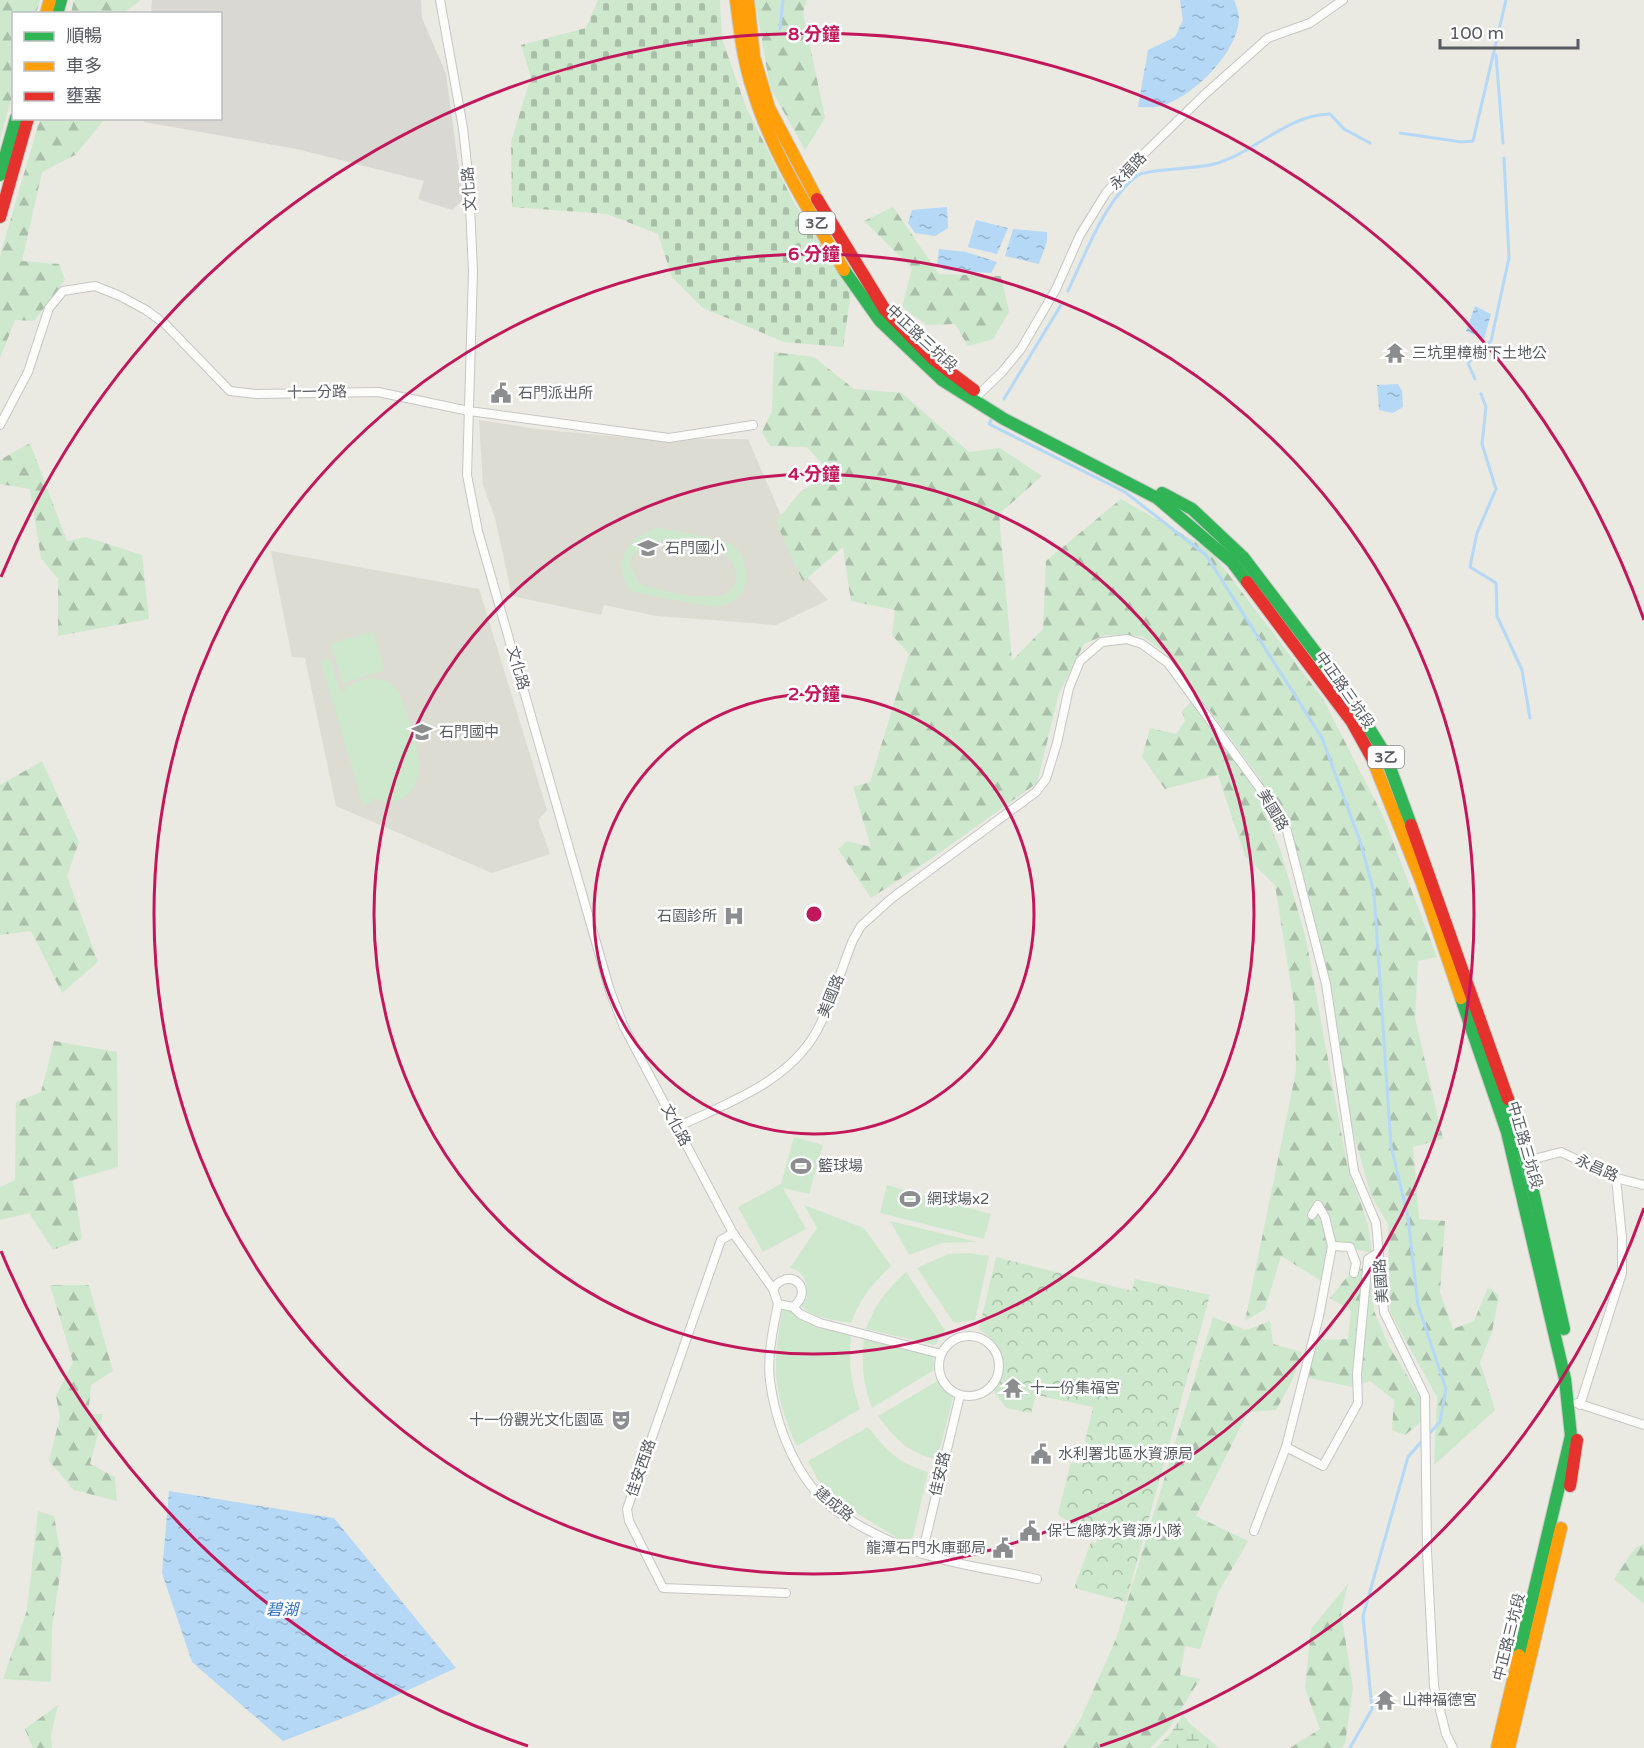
<svg xmlns="http://www.w3.org/2000/svg" width="1644" height="1748" viewBox="0 0 1644 1748" font-family="'Varela Round','Noto Sans TC',sans-serif">
  <style>
    .industrial { fill: #d9d8d2 }
    .education { fill: #dcdcd2 }
    .grass { fill: #cee8cd; fill-rule: evenodd }
    .forest { fill: url(#forest-firs) }
    .wetland { fill: url(#wetland-marsh) }
    .cemetery { fill: url(#cemetery-stones) }
    .park { fill: url(#park-crowns) }
    .water { fill: url(#water-ripples) }
    .lines { fill: none; stroke-linecap: round; stroke-linejoin: round }
    .stream { stroke: #b4d8f6; stroke-width: 3 }
    .street-casing { stroke: #c6c7c5; stroke-width: 10 }
    .fast-casing { stroke: #c7c8c6; stroke-width: 14 }
    .slow-casing { stroke: #c7c8c6; stroke-width: 14 }
    .jam-casing { stroke: #c7c8c6; stroke-width: 14 }
    .street { stroke: #fcfcfb; stroke-width: 8 }
    .fast { stroke: #30b455; stroke-width: 12 }
    .slow { stroke: #ff9f0a; stroke-width: 12 }
    .jam { stroke: #e5322d; stroke-width: 12 }
    .ring { fill: none; stroke: #c2185b; stroke-width: 3 }
    .labels { text-anchor: middle; dominant-baseline: central; stroke-width: 5; stroke-linejoin: round; paint-order: stroke }
    .shield { fill: #fff; stroke: #8a8d91; stroke-width: 1.5 }
    .shield-label { font-size: 14px; font-weight: bold; fill: #585c62 }
    .street-label { font-size: 15px; fill: #585c62; stroke: #fff }
    .poi-label { font-size: 15px; fill: #585c62; stroke: #fff; text-anchor: start }
    .water-label { font-size: 16px; font-style: italic; fill: #3373c4; stroke: #fff }
    .centre { fill: #c2185b; stroke: #fff; stroke-width: 3 }
    .ring-label { font-size: 18px; text-anchor: middle; font-weight: bold; fill: #c2185b; stroke: #fff; stroke-width: 5; stroke-linejoin: round; paint-order: stroke }
  </style>
  <defs>
    <pattern id="forest-firs" width="22" height="20" patternUnits="userSpaceOnUse" patternTransform="scale(1.5)"><rect width="22" height="20" fill="#cee8cd"/><path d="M5 1l3.5 6h-7zM16 11l3.5 6h-7z" fill="#aabfaa"/></pattern>
    <pattern id="wetland-marsh" width="20" height="14" patternUnits="userSpaceOnUse" patternTransform="scale(1.5)"><rect width="20" height="14" fill="#cee8cd"/><path d="M1 5h8M5 5V1M11 12h8M15 12V8" fill="none" stroke="#aabfaa"/></pattern>
    <pattern id="cemetery-stones" width="16" height="16" patternUnits="userSpaceOnUse" patternTransform="scale(1.5)"><rect width="16" height="16" fill="#cee8cd"/><path d="M2 7V4a2 2 0 0 1 4 0v3zM10 15v-3a2 2 0 0 1 4 0v3z" fill="#aabfaa"/></pattern>
    <pattern id="park-crowns" width="20" height="18" patternUnits="userSpaceOnUse" patternTransform="scale(1.5)"><rect width="20" height="18" fill="#cee8cd"/><path d="M2 6a3 3 0 1 1 6 0M12 15a3 3 0 1 1 6 0" fill="none" stroke="#aabfaa"/></pattern>
    <pattern id="water-ripples" width="26" height="14" patternUnits="userSpaceOnUse" patternTransform="scale(1.5)"><rect width="26" height="14" fill="#b4d8f6"/><path d="M2 4q2-2 4 0t4 0M15 11q2-2 4 0t4 0" fill="none" stroke="#95b2cb"/></pattern>
  </defs>
  <rect width="100%" height="100%" fill="#eae9e2"/>
  <polygon class="industrial" points="152,0 421,0 422,18 446,74 463,200 452,210 418,199 424,181 297,149 144,122 144,119 220,118 220,14 151,13"/>
  <g class="education">
    <polygon points="479,420 537,429 640,439 748,439 808,578 828,600 776,625 657,616 604,605 601,615 512,596 495,518 483,485"/>
    <polygon points="271,551 479,589 547,810 538,820 550,854 492,873 336,806 305,658 292,657"/>
  </g>
  <g class="grass">
    <path d="M656,528C669,529 725,539 733,545C753,562 752,603 720,606C702,607 654,595 633,592C608,565 627,538 656,528ZM655,540L723,553C730,557 734,564 735,572C744,615 657,590 639,583L630,565C633,551 641,543 655,540Z"/>
    <polygon points="373,632 385,670 343,683 331,644"/>
    <path d="M330,658L341,694C356,675 388,671 401,696C409,724 436,779 403,798C393,804 381,802 371,797L372,803L363,805L321,662Z"/>
    <polygon points="794,1137 823,1145 809,1194 783,1188 806,1229 763,1252 738,1207 781,1184"/>
    <polygon points="887,1185 991,1214 984,1239 880,1213"/>
    <path d="M804,1205L864,1228L891,1266C872,1284 860,1299 851,1323C837,1320 809,1318 801,1305L807,1298C806,1284 806,1271 790,1268L817,1228Z"/>
    <polygon points="890,1221 977,1242 942,1243 909,1255"/>
    <polygon points="968,1253 989,1256 975,1320 954,1323 917,1268 948,1254"/>
    <path d="M906,1272L945,1330L935,1345L866,1329C875,1304 887,1290 906,1272Z"/>
    <path d="M783,1307L796,1309C807,1328 831,1330 851,1335C848,1362 851,1384 860,1409L797,1446C772,1392 772,1364 783,1307Z"/>
    <path d="M864,1339L933,1355L934,1370L872,1408C863,1384 861,1364 864,1339Z"/>
    <path d="M939,1380L954,1393L937,1460C906,1451 897,1441 878,1416Z"/>
    <path d="M868,1427C888,1452 896,1462 928,1472L911,1546L845,1506L821,1485L808,1461Z"/>
  </g>
  <g class="forest">
    <polygon points="0,0 40,0 36,13 14,14 13,92 0,140"/>
    <polygon points="74,0 140,0 140,1 123,13 71,13"/>
    <polygon points="755,0 807,0 803,12 825,118 805,150 770,87"/>
    <polygon points="40,119 105,119 75,155 42,172 22,261 59,264 65,280 34,321 15,320 0,358 0,256"/>
    <polygon points="893,207 939,274 1001,276 1009,312 993,339 968,346 955,324 927,325 902,307 912,268 864,221"/>
    <polygon points="774,352 814,357 854,389 902,393 969,452 1000,448 1042,476 999,514 1012,661 1043,629 1046,561 1121,499 1210,550 1323,699 1384,818 1437,957 1418,961 1415,1018 1443,1139 1413,1147 1419,1219 1445,1221 1440,1292 1453,1329 1474,1321 1488,1287 1499,1295 1492,1332 1480,1362 1495,1410 1434,1465 1437,1397 1390,1312 1388,1224 1371,1195 1353,1132 1308,893 1261,780 1169,655 1142,636 1105,635 1084,644 1059,693 1037,783 935,856 871,898 838,849 847,841 871,847 853,787 870,782 909,654 892,635 895,610 851,601 843,547 803,582 776,522 799,493 830,473 807,447 770,446 762,432 772,411"/>
    <polygon points="30,443 67,541 86,537 142,555 149,619 58,636 58,579 41,558 30,489 0,484 0,460"/>
    <polygon points="1192,701 1253,785 1280,849 1306,939 1347,1164 1368,1224 1372,1253 1336,1245 1323,1282 1281,1256 1265,1309 1245,1321 1296,1071 1295,1011 1275,885 1245,856 1218,775 1165,789 1142,757 1150,728 1176,734 1185,721 1182,711"/>
    <polygon points="42,761 79,842 67,876 98,962 62,993 31,931 0,935 0,785"/>
    <polygon points="54,1041 117,1052 118,1167 73,1180 82,1239 53,1250 29,1213 0,1220 0,1187 15,1180 16,1102 41,1092"/>
    <polygon points="1371,1266 1374,1311 1389,1346 1420,1397 1421,1422 1405,1435 1392,1430 1394,1400 1370,1381 1352,1387 1309,1378 1314,1340 1348,1339 1351,1310 1330,1298 1351,1272"/>
    <polygon points="50,1285 89,1285 113,1371 91,1385 88,1414 103,1414 90,1464 115,1477 117,1501 74,1490 49,1461 60,1417 56,1396 73,1362"/>
    <polygon points="1213,1317 1246,1330 1270,1321 1273,1344 1302,1352 1291,1383 1276,1410 1248,1412 1196,1516 1248,1541 1218,1593 1200,1649 1185,1646 1180,1675 1200,1679 1168,1730 1150,1748 1063,1748 1081,1718 1116,1639"/>
    <polygon points="38,1511 54,1516 62,1561 52,1628 51,1682 3,1679 27,1610"/>
    <polygon points="1644,1544 1644,1604 1614,1579 1635,1548"/>
    <polygon points="1348,1584 1341,1612 1353,1688 1345,1743 1342,1748 1290,1748 1320,1729 1305,1688 1311,1629"/>
    <polygon points="58,1705 51,1735 52,1748 33,1748 25,1729"/>
  </g>
  <polygon class="wetland" points="1183,1714 1188,1722 1219,1748 1156,1748 1171,1733"/>
  <polygon class="cemetery" points="598,0 720,0 722,39 746,107 794,203 851,293 843,347 784,342 703,308 672,277 658,234 607,214 512,207 511,142 531,77 521,45 586,28"/>
  <path class="park" d="M996,1257L1132,1291L1135,1279L1210,1295L1126,1602L1074,1588L1091,1542L1096,1543L1099,1532L1072,1525L1058,1514L1071,1462L1080,1464L1085,1462V1441L1093,1407L1036,1395L1031,1413L1006,1408L987,1382C1006,1365 1001,1343 979,1329Z"/>
  <g class="water">
    <path d="M1180,0H1234C1236,5 1239,13 1239,18C1238,53 1193,96 1162,106C1155,108 1145,107 1138,107L1148,50L1175,37L1183,20Z"/>
    <polygon points="947,207 948,228 935,236 915,233 908,223 912,210"/>
    <polygon points="976,220 1008,228 997,254 968,247"/>
    <polygon points="1013,229 1047,232 1047,241 1039,264 1005,256"/>
    <polygon points="939,249 966,252 997,262 991,273 945,270 937,265"/>
    <polygon points="1475,306 1491,314 1484,339 1466,331"/>
    <polygon points="1398,384 1402,391 1403,407 1393,413 1379,410 1377,385"/>
    <polygon points="169,1491 334,1518 456,1668 369,1708 283,1741 192,1662 162,1573"/>
  </g>
  <g class="lines">
    <g class="stream">
      <polyline points="780,29 783,0"/>
      <polyline points="1496,55 1503,143"/>
      <polyline points="1400,133 1462,142 1473,141 1506,0"/>
      <path d="M1068,291C1085,255 1105,199 1138,175C1146,169 1198,169 1214,164C1255,153 1286,115 1330,114L1344,129L1370,143"/>
      <polyline points="1475,379 1468,363 1491,341 1509,258 1504,158"/>
      <polyline points="1481,394 1486,407 1482,444 1496,489 1477,533 1470,567 1496,583 1497,616 1522,670 1530,718"/>
      <polyline points="1004,399 1061,305"/>
      <polyline points="991,420 989,424 1125,492 1206,555 1322,738 1360,841 1374,892 1391,1146 1408,1217 1418,1305 1446,1389 1440,1422 1427,1436"/>
      <polyline points="1350,1748 1372,1709 1363,1616 1408,1457 1422,1441"/>
    </g>
    <g class="street-casing">
      <g id="street">
        <polyline points="440,0 463,128 469,183 473,271 467,475 478,531 610,991 624,1027 733,1233 773,1289"/>
        <polyline points="974,399 1002,372 1021,349 1056,289 1080,235 1106,193 1120,177 1204,95 1268,38 1310,23 1343,0"/>
        <polyline points="0,425 28,372 49,308 63,291 95,286 120,296 146,310 165,324 230,391 256,394 378,392 469,411 669,438 753,425"/>
        <path d="M677,1127C726,1104 786,1083 815,1034C831,1007 841,969 853,940L861,926L892,898L1036,792L1046,779L1057,743L1069,688L1080,661L1102,642L1127,639L1142,644L1168,663L1259,787L1287,831L1326,984L1354,1171L1376,1223L1384,1312L1425,1396L1427,1551L1434,1686L1446,1734L1453,1748"/>
        <polyline points="1523,1162 1561,1152 1616,1178 1644,1185"/>
        <polyline points="1312,1215 1318,1205 1325,1217 1332,1246"/>
        <polyline points="733,1233 721,1240 627,1509 629,1521 663,1588 786,1593"/>
        <path d="M778,1304C773,1329 767,1356 770,1381C775,1419 790,1461 815,1491C837,1518 888,1542 921,1553C957,1566 999,1570 1037,1579"/>
        <path d="M793,1307C816,1289 789,1265 773,1289L778,1304L793,1307L800,1314L820,1323L941,1354"/>
        <circle cx="969" cy="1366" r="30"/>
        <polyline points="1577,1403 1644,1425"/>
        <polyline points="1580,1405 1622,1273 1622,1238 1616,1178"/>
        <polyline points="1286,1447 1319,1316 1332,1246 1350,1247 1356,1263 1354,1273"/>
        <polyline points="1254,1531 1286,1447 1323,1466 1358,1403 1357,1374 1368,1259 1379,1252"/>
        <polyline points="922,1554 960,1395"/>
      </g>
    </g>
    <g class="fast-casing">
      <g id="fast">
        <polyline points="57,14 61,0"/>
        <polyline points="0,175 16,118"/>
        <polyline points="844,270 880,321 942,380 1004,419 1157,498 1232,562 1247,582"/>
        <polyline points="1162,493 1192,509 1243,557 1351,699 1385,754 1411,825"/>
        <polyline points="1461,998 1507,1132 1565,1379 1571,1436 1519,1655"/>
        <polyline points="1508,1099 1526,1160 1564,1329"/>
      </g>
    </g>
    <g class="slow-casing">
      <g id="slow">
        <path d="M736,0C740,31 743,61 753,90C771,152 812,215 844,270"/>
        <polyline points="748,0 754,57 769,108 817,199"/>
        <polyline points="46,14 50,0"/>
        <polyline points="1372,758 1422,883 1461,998"/>
        <polyline points="1497,1748 1519,1655"/>
        <polyline points="1509,1748 1561,1528"/>
      </g>
    </g>
    <g class="jam-casing">
      <g id="jam">
        <polyline points="817,199 885,310 934,360 974,390"/>
        <polyline points="0,217 28,118"/>
        <polyline points="1247,582 1352,722 1372,758"/>
        <polyline points="1411,825 1508,1099"/>
        <polyline points="1570,1486 1577,1440"/>
      </g>
    </g>
    <use href="#street" class="street"/>
    <use href="#fast" class="fast"/>
    <use href="#slow" class="slow"/>
    <use href="#jam" class="jam"/>
  </g>
  <g class="ring">
    <circle cx="814" cy="914" r="220"/>
    <circle cx="814" cy="914" r="440"/>
    <circle cx="814" cy="914" r="660"/>
    <path d="M1644 1208A880 880 0 0 1 1100 1746M528 1746A880 880 0 0 1 1 1251M1 577A880 880 0 0 1 1644 620"/>
  </g>
  <defs>
    <g id="temple-bare" transform="scale(1.62)"><path d="M0-6L5-2H3V0L6.5 2.5H4V6H1.5V3h-3V6H-4V2.5H-6.5L-3 0V-2H-5Z" fill="#8b8d8f" stroke="#fff" stroke-width="2.5" paint-order="stroke"/></g>
    <g id="civic-bare" transform="scale(1.62)"><path d="M-.6-6.5H3V-4.5H.6V-3L4-1V1h2V6H-6V1h2V-1L-.6-3ZM-1.2 2.5V6h2.4V2.5Z" fill="#8b8d8f" stroke="#fff" stroke-width="2.5" paint-order="stroke"/></g>
    <g id="school-bare" transform="scale(1.62)"><path d="M0-5L7-2L0 1L-7-2ZM-4 1L0 2.5L4 1V4Q0 6-4 4Z" fill="#8b8d8f" stroke="#fff" stroke-width="2.5" paint-order="stroke"/></g>
    <g id="hospital-bare" transform="scale(1.62)"><path d="M-5-5h3v3.5h4V-5h3V5h-3V1.5h-4V5h-3Z" fill="#8b8d8f" stroke="#fff" stroke-width="2.5" paint-order="stroke"/></g>
    <g id="stadium-bare" transform="scale(1.62)"><path d="M0-5a6.5 5 0 1 0 0 10a6.5 5 0 1 0 0-10ZM-3.5-1.8h7v3.6h-7Z" fill="#8b8d8f" stroke="#fff" stroke-width="2.5" paint-order="stroke"/></g>
    <g id="theatre-bare" transform="scale(1.62)"><path d="M-5-5.5Q0-4 5-5.5V0Q5 5 0 6Q-5 5-5 0ZM-3.3-2.5H-1v1.5H-3.3ZM1-2.5H3.3v1.5H1ZM-2.8 1Q0 5.5 2.8 1Z" fill="#8b8d8f" stroke="#fff" stroke-width="2.5" paint-order="stroke"/></g>
  </defs>
  <g fill-rule="evenodd">
    <use href="#temple-bare" x="1395" y="353"/>
    <use href="#civic-bare" x="501" y="393"/>
    <use href="#school-bare" x="648" y="548"/>
    <use href="#school-bare" x="422" y="732"/>
    <use href="#hospital-bare" x="734" y="916"/>
    <use href="#stadium-bare" x="801" y="1166"/>
    <use href="#stadium-bare" x="910" y="1199"/>
    <use href="#temple-bare" x="1013" y="1388"/>
    <use href="#theatre-bare" x="621" y="1420"/>
    <use href="#civic-bare" x="1041" y="1454"/>
    <use href="#civic-bare" x="1030" y="1531"/>
    <use href="#civic-bare" x="1003" y="1548"/>
    <use href="#temple-bare" x="1385" y="1700"/>
  </g>
  <g class="labels">
    <g class="shield">
      <rect x="799" y="212" width="36" height="22" rx="4.5"/>
      <rect x="1368" y="746" width="36" height="22" rx="4.5"/>
    </g>
    <g class="shield-label">
      <text x="817" y="223">3乙</text>
      <text x="1386" y="757">3乙</text>
    </g>
    <g class="street-label">
      <text transform="translate(1128 171) rotate(-46)">永福路</text>
      <text transform="translate(469 189) rotate(-94)">文化路</text>
      <text transform="translate(922 338) rotate(43)">中正路三坑段</text>
      <text transform="translate(317 392) rotate(-1)">十一分路</text>
      <text transform="translate(518 668) rotate(74)">文化路</text>
      <text transform="translate(1345 690) rotate(55)">中正路三坑段</text>
      <text transform="translate(1273 810) rotate(59)">美國路</text>
      <text transform="translate(831 996) rotate(-68)">美國路</text>
      <text transform="translate(676 1125) rotate(62)">文化路</text>
      <text transform="translate(1525 1145) rotate(74)">中正路三坑段</text>
      <text transform="translate(1597 1168) rotate(24)">永昌路</text>
      <text transform="translate(1381 1281) rotate(-94)">美國路</text>
      <text transform="translate(641 1468) rotate(-71)">佳安西路</text>
      <text transform="translate(940 1474) rotate(-77)">佳安路</text>
      <text transform="translate(834 1504) rotate(39)">建成路</text>
      <text transform="translate(1509 1637) rotate(-76)">中正路三坑段</text>
    </g>
    <g class="poi-label">
      <text x="1412" y="353">三坑里樟樹下土地公</text>
      <text x="518" y="393">石門派出所</text>
      <text x="665" y="548">石門國小</text>
      <text x="439" y="732">石門國中</text>
      <text x="717" y="916" text-anchor="end">石園診所</text>
      <text x="818" y="1166">籃球場</text>
      <text x="927" y="1199">網球場x2</text>
      <text x="1030" y="1388">十一份集福宮</text>
      <text x="604" y="1420" text-anchor="end">十一份觀光文化園區</text>
      <text x="1058" y="1454">水利署北區水資源局</text>
      <text x="1047" y="1531">保七總隊水資源小隊</text>
      <text x="986" y="1548" text-anchor="end">龍潭石門水庫郵局</text>
      <text x="1402" y="1700">山神福德宮</text>
    </g>
    <g class="water-label">
      <text x="282" y="1610">碧湖</text>
    </g>
  </g>
  <circle cx="814" cy="914" r="9" class="centre"/>
  <g class="ring-label">
    <text x="814" y="40">8 分鐘</text>
    <text x="814" y="260">6 分鐘</text>
    <text x="814" y="480">4 分鐘</text>
    <text x="814" y="700">2 分鐘</text>
  </g>
  <rect x="12" y="12" width="210" height="108" fill="#ffffff" stroke="#bcbec0" stroke-width="1.5"/>
  <rect x="24" y="32" width="30" height="9" fill="#30b455" stroke="#bcbec0" stroke-width="1.5"/>
  <text x="66" y="42" font-size="18" fill="#585c62">順暢</text>
  <rect x="24" y="62" width="30" height="9" fill="#ff9f0a" stroke="#bcbec0" stroke-width="1.5"/>
  <text x="66" y="72" font-size="18" fill="#585c62">車多</text>
  <rect x="24" y="92" width="30" height="9" fill="#e5322d" stroke="#bcbec0" stroke-width="1.5"/>
  <text x="66" y="102" font-size="18" fill="#585c62">壅塞</text>
  <path d="M1440 39v9h138v-9" fill="none" stroke="#585c62" stroke-width="3"/>
  <text x="1449" y="39" font-size="18" fill="#585c62" stroke="#ffffff" stroke-width="4.5" paint-order="stroke">100 m</text>
</svg>
